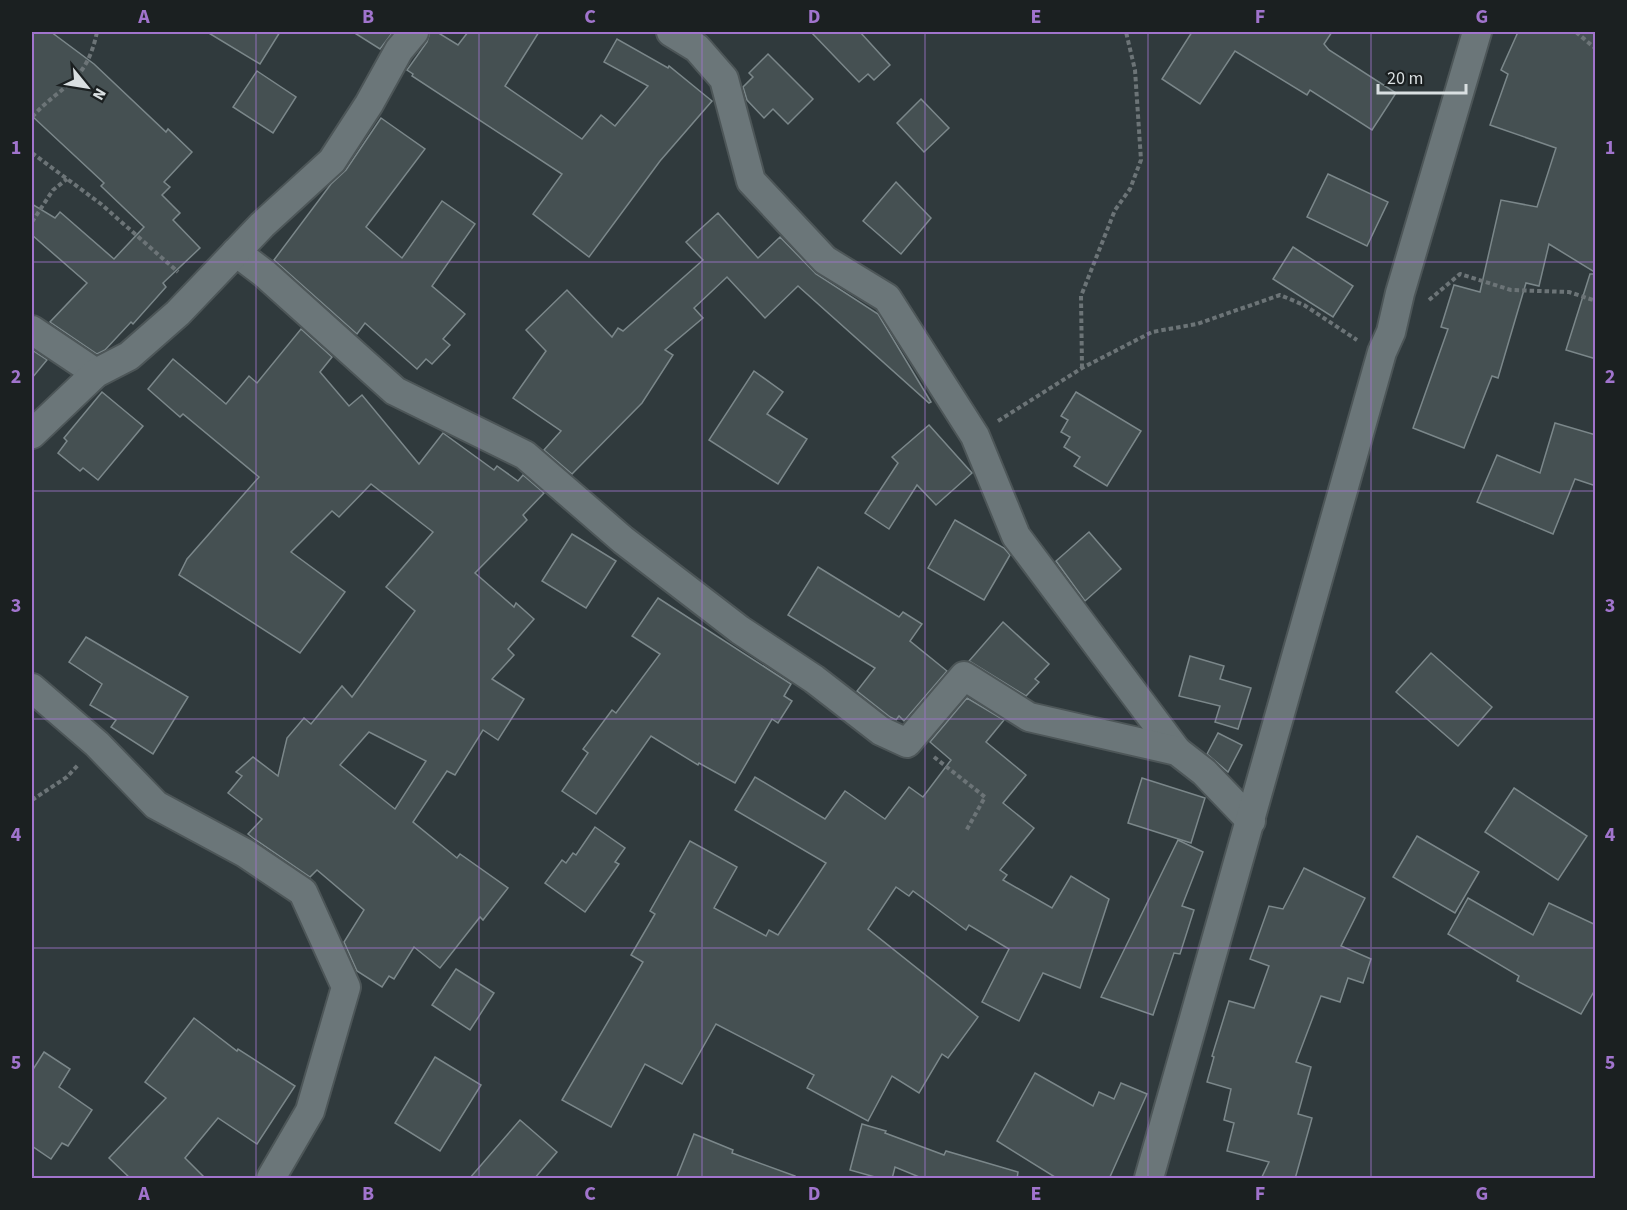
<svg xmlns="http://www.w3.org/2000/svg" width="1627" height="1210" viewBox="0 0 1627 1210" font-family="'Source Sans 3',sans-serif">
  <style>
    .building { fill: #455052; stroke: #7b878a; stroke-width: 1.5; fill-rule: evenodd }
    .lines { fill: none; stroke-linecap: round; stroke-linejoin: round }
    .minor-casing { stroke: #4d5658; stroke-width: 32 }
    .path { stroke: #6c7477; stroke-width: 4; stroke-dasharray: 4.5 3; stroke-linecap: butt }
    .minor { stroke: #6b7679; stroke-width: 28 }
    .grid { fill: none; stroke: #a174cd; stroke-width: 1.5; stroke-opacity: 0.55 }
    .neatline { fill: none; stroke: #a174cd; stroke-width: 2 }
    .grid-label { font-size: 20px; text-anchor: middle; font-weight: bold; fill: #a174cd }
  </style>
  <rect width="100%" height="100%" fill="#303a3d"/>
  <g class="building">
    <polygon points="32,32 51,32 94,64 166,132 168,129 192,152 164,182 170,187 162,195 180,213 173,220 200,248 163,283 166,287 133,324 131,322 105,350 97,354 50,322 87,283 32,235 32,204 55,218 60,212 114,259 144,227 101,186 104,183 32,116"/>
    <polygon points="207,32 280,32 260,64"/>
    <polygon points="353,32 393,32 380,49"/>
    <polygon points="430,32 437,32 458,45 468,32 539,32 505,86 582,139 601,115 615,126 648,86 604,62 617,39 668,68 669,66 712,101 660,161 589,257 533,214 562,174 412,76 413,74 407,70 427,42"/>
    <polygon points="811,32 860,32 890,65 874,80 868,74 859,82"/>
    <polygon points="1192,32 1332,32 1324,44 1329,50 1396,93 1372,130 1310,90 1307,95 1235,51 1200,104 1162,79"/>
    <polygon points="1518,32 1596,32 1596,273 1549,244 1539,286 1526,283 1498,378 1492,376 1464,448 1413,428 1448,329 1441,327 1454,285 1480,292 1501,200 1537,207 1556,148 1490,125 1508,74 1501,70"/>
    <polygon points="768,54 813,99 788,124 773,109 764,118 747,100 743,87 753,77 749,73"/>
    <polygon points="257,71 296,97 273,133 233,107"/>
    <polygon points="921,99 949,128 924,152 897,123"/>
    <polygon points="381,118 425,149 366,227 402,258 442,201 475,224 432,286 465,314 443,339 450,345 432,364 426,359 417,369 365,323 357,334 274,260 331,184 346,170"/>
    <polygon points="1328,174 1388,202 1367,246 1307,217"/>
    <polygon points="896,182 931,218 901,254 863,221"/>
    <polygon points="718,213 758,258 780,237 816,274 878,314 931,402 929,403 798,286 765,318 727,277 694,308 703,318 665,350 673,355 642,403 572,474 544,450 561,431 513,398 546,351 526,330 567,290 612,337 618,328 623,331 703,260 686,242"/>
    <polygon points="1293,247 1353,286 1333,317 1273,279"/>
    <polygon points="1590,274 1596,274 1596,359 1566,350"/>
    <path d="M301,329L332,357L320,372L349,406L362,395L419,464L443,433L494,470L497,466L518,481L523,475L544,493L523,515L527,520L475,573L514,607L516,603L534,619L508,649L514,655L492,679L524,699L498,740L483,730L455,775L447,771L413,822L457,858L460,854L508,888L483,920L480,917L440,968L414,947L394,979L389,976L382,987L357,971L344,942L364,910L317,870L310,877L253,838L248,834L262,819L228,793L242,776L236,772L253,757L278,776L287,738L304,718L311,724L342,686L352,697L415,611L386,587L433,532L371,484L339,517L332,511L291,552L345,592L300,653L179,575L187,559L259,477L183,414L180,417L148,389L173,359L226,404L249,376L257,383ZM369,732L426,761L395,809L340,765Z"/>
    <polygon points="32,350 47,360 32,378"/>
    <polygon points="754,371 783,392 767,414 807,439 778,484 709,440"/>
    <polygon points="102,392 143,426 98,480 83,468 80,471 58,453 67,441 64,438"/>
    <polygon points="1076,392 1141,431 1107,486 1074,466 1080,457 1064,447 1070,437 1061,432 1068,420 1061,416"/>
    <polygon points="1555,423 1596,435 1596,486 1575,479 1553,534 1477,502 1497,455 1540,473"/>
    <polygon points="929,425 972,473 936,505 917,485 889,529 865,513 898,463 892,457"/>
    <polygon points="955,520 1004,548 1010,555 984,600 928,568"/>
    <polygon points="1089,532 1121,569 1085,601 1056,561"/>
    <polygon points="572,534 616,561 586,608 542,581"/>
    <polygon points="818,567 899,617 903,612 922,624 910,641 947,671 904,721 899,716 896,720 890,717 857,691 875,668 788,615"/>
    <polygon points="658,598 791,684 784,696 792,701 778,723 772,719 735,783 699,763 698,765 651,736 596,814 562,791 588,753 583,749 612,710 616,713 660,654 632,636"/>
    <polygon points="1003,622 1049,664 1035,679 1039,682 1026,696 969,661"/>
    <polygon points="86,637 188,697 153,754 111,727 116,720 90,705 102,684 69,662"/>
    <polygon points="1431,653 1492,707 1458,746 1396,692"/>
    <polygon points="1190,656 1224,666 1220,679 1251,688 1238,729 1215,722 1220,706 1179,696"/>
    <polygon points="967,698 1004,720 986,742 1026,775 1003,803 1034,828 1000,870 1007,875 1003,880 1052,908 1071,876 1109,899 1080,988 1043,973 1019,1021 982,1002 1009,949 969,925 966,930 913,891 909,896 896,887 868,929 978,1017 948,1058 942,1054 919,1093 892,1076 868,1121 807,1088 814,1075 716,1024 682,1084 645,1064 611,1127 562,1100 643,962 631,955 655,914 650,911 690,841 737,867 714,908 766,936 769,930 778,935 826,863 735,810 755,777 825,819 845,791 885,819 909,787 923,797 951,760 930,742"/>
    <polygon points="1218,733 1242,745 1228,772 1207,754"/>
    <polygon points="1142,778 1205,798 1191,843 1128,823"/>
    <polygon points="1514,788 1587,836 1558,880 1485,832"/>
    <polygon points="595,827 625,848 615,862 619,864 585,912 545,883 562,860 566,863 573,853 576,855"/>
    <polygon points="1417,836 1479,872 1455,913 1393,877"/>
    <polygon points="1178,840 1203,852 1182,906 1194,910 1180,954 1174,953 1153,1015 1101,997"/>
    <polygon points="1304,868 1365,898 1341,946 1371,959 1363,983 1348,978 1340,1002 1321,996 1296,1062 1311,1067 1298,1114 1312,1118 1295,1179 1261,1179 1269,1162 1227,1151 1234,1123 1224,1120 1231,1089 1207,1082 1214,1057 1212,1056 1229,1001 1254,1008 1269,966 1250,959 1269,906 1283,909"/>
    <polygon points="1468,898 1533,935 1549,903 1596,925 1596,988 1581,1014 1517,981 1519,976 1448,934"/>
    <polygon points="456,969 494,993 470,1030 432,1005"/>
    <polygon points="194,1018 237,1051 238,1049 295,1086 257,1144 218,1118 185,1158 206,1179 131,1179 109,1158 166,1098 145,1082"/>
    <polygon points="44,1052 70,1069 59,1087 92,1110 68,1146 62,1143 51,1159 32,1146 32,1071"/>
    <polygon points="435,1057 481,1085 440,1151 395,1123"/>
    <polygon points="1035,1073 1093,1106 1099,1092 1114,1099 1121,1083 1147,1094 1109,1179 1058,1179 997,1141"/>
    <polygon points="520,1120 557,1152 534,1179 469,1179"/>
    <polygon points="862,1124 886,1131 885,1133 944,1155 946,1151 1018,1172 1017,1179 924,1179 895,1167 892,1179 882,1179 850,1170"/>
    <polygon points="694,1134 733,1150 732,1153 795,1176 794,1179 676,1179"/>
  </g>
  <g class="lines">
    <g class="minor-casing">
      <g id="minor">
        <polyline points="671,32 697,48 724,79 751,181 825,260 887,298 975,436 1016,536 1177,751"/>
        <polyline points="236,252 265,274 395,391 525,455 623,540 740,630 814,679 881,731 907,743 964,676 1029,717 1177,751 1204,772 1251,821"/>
        <polyline points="32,330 96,373"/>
        <polyline points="32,434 96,373 129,356 178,313 262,225 332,161 369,104 399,50 414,32"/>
        <polyline points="32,688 97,744 156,805 245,853 303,892 346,987 310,1111 271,1178"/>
        <polyline points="1149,1178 1382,352 1391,332 1400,293 1477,32"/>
      </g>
    </g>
    <g class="path">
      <polyline points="1576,32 1596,49"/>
      <path d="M32,117C63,83 86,84 97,32"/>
      <polyline points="32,153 101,204 178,272"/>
      <polyline points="32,222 53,190 67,179"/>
      <polyline points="1429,300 1460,274 1511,290 1569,292 1596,301"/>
      <polyline points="1082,368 1081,296 1115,210 1130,189 1141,160 1135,70 1126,32"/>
      <polyline points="998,421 1082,368 1152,332 1197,324 1280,295 1304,305 1357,340"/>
      <polyline points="934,757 985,797 966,831"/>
      <polyline points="32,800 67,777 78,765"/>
    </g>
    <use href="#minor" class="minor"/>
  </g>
  <path class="grid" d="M256,32V1178M479,32V1178M702,32V1178M925,32V1178M1148,32V1178M1371,32V1178M32,262H1596M32,491H1596M32,719H1596M32,948H1596"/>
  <rect width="1627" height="1210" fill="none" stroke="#1b2021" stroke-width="66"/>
  <g transform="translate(87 87) rotate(120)" stroke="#1b2021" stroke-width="4.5" paint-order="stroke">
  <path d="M0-4.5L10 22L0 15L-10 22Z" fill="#d9dfe1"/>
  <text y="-9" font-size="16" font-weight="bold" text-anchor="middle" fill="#d9dfe1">N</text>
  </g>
  <path d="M1378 84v9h88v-9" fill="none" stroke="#d9dfe1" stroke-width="3"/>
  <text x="1387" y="84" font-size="18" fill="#d9dfe1" stroke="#1b2021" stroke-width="4.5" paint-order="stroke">20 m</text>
  <rect x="33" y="33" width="1561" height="1144" class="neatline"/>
  <g class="grid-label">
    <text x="144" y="23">A</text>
    <text x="368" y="23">B</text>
    <text x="590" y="23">C</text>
    <text x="814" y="23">D</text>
    <text x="1036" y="23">E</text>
    <text x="1260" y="23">F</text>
    <text x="1482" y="23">G</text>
    <text x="16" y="154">1</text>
    <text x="1610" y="154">1</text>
    <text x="16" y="383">2</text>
    <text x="1610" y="383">2</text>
    <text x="16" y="612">3</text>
    <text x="1610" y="612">3</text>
    <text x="16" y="841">4</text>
    <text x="1610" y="841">4</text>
    <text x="16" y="1069">5</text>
    <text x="1610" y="1069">5</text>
    <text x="144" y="1200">A</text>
    <text x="368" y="1200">B</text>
    <text x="590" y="1200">C</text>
    <text x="814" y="1200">D</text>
    <text x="1036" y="1200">E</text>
    <text x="1260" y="1200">F</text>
    <text x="1482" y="1200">G</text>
  </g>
</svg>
